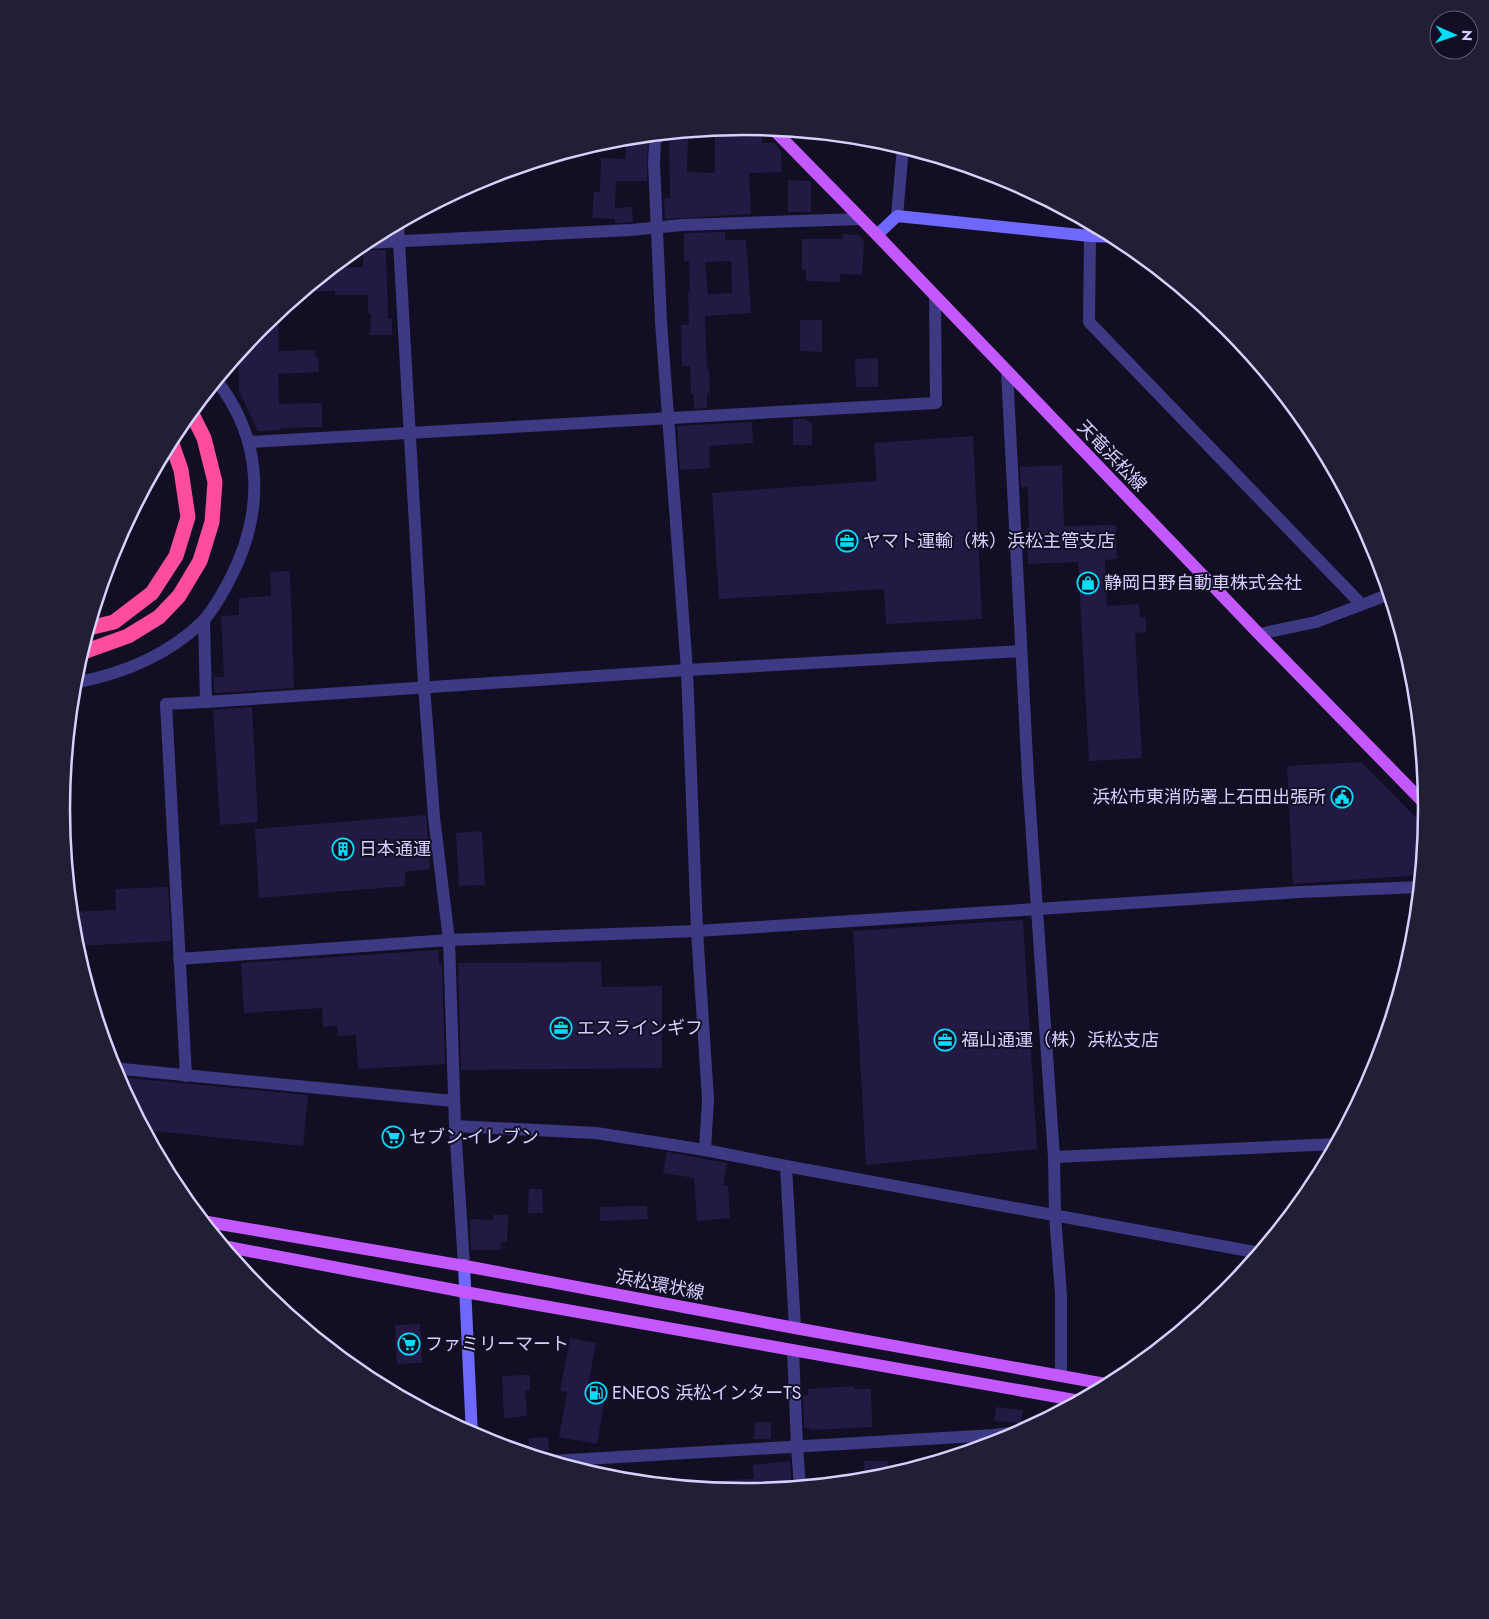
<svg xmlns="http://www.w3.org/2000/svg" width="1489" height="1619" viewBox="0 0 1489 1619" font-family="Jost,'Noto Sans JP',sans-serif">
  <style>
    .building { fill: #231a44; fill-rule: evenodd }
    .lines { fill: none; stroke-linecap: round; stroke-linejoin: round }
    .street { stroke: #3d3982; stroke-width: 12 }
    .secondary { stroke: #6e68fe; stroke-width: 12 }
    .primary { stroke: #c358fe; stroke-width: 12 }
    .highway { stroke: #fe4c9f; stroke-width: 15 }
    .labels { text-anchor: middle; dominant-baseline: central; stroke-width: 4; stroke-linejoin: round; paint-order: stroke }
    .street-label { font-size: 18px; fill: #d6d0ff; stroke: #120e23 }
    .poi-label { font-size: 18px; fill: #d6d0ff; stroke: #120e23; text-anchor: start }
    .rim { fill: none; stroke: #d6d0ff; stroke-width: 2.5 }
  </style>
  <rect width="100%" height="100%" fill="#120e23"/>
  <g class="building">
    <polygon points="741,127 741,133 762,133 762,143 775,143 781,152 782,172 749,173 751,214 665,219 664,199 670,198 669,135 688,136 687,172 715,173 715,137 719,137 719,129"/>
    <polygon points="648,136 647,181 616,181 615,208 632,207 633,222 615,223 615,219 592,218 594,192 600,192 601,158 626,159 626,138"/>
    <polygon points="788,180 811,181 811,212 788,212"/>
    <path d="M725,232V240H746L751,313L705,316L707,369H709L710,393H707V408L694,409V394H691L690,366H682L681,325H689L688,292H690L689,261H684V233ZM731,261L732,293L708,294L705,262Z"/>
    <polygon points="843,234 858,235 864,240 862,275 840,274 840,282 806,281 806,270 802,270 802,239 843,239"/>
    <polygon points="386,250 388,319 392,319 392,335 370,335 371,313 368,313 368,295 335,295 335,291 304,292 333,268 363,267 363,251"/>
    <polygon points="278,313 279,351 315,350 315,357 318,357 319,372 278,374 279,404 322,403 322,427 280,428 280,430 258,431 239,391 238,355 262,326"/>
    <polygon points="800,320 822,320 822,352 800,351"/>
    <polygon points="878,358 878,387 856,387 855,359"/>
    <polygon points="793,419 805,419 812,424 812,445 793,445"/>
    <polygon points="752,422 753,443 709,446 710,468 680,470 677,426"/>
    <polygon points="973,436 982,619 886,624 884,589 719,599 712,493 877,481 874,443"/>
    <polygon points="1062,465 1064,526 1116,525 1117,559 1105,560 1107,606 1139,604 1140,618 1146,617 1146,632 1135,633 1142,758 1089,761 1078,562 1028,564 1027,528 1029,528 1028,487 1021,487 1020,467"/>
    <polygon points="290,571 294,688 214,693 214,677 224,677 221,616 239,615 239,598 271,596 270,572"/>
    <polygon points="252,707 258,822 220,825 213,710"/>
    <polygon points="1361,762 1426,828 1421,875 1293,884 1287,766"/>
    <polygon points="426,815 430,869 405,872 405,886 259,898 255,829"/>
    <polygon points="482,831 485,885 459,886 456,833"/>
    <polygon points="168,887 171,941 75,946 71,912 116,910 115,889"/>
    <polygon points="1023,920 1037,1149 866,1165 853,931"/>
    <polygon points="438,950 439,964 442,964 445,1064 358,1069 356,1035 338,1036 337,1026 323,1027 322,1008 244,1013 241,963"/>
    <polygon points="601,962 602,987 662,986 662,1068 461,1070 458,963"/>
    <polygon points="117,1077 308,1095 303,1146 145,1130"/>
    <polygon points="667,1152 727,1163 723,1186 728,1186 730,1218 697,1221 694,1178 663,1173"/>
    <polygon points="529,1189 542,1189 543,1213 528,1213"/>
    <polygon points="647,1206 648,1219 600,1221 600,1207"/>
    <polygon points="493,1215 508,1215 507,1242 501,1242 501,1250 471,1250 470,1219 493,1220"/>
    <polygon points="420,1324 422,1363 397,1364 395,1325"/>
    <polygon points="570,1338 596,1343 585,1400 604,1403 597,1444 559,1437 567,1392 560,1391"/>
    <polygon points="530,1375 530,1390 525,1390 527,1416 504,1418 502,1376"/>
    <polygon points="854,1386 854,1389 871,1389 872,1427 810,1430 809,1428 804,1428 803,1396 808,1395 808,1389"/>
    <polygon points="996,1407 1023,1410 1021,1423 994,1421"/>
    <polygon points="755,1422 771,1422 771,1439 754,1439"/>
    <polygon points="548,1437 549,1450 529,1451 529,1438"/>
    <polygon points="790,1461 792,1488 744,1493 727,1491 727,1480 751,1479 754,1478 753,1465"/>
    <polygon points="864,1461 888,1461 889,1476 865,1481"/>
  </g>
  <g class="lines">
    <g class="street">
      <polyline points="659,135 655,142 654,163 661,322 687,670 697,931 708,1099 705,1150"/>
      <polyline points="897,216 903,147"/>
      <polyline points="398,224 424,686 434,817 449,940 455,1126"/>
      <polyline points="1095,226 1090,236 1089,322 1361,604"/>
      <polyline points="363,243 631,230 682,225 860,219"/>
      <polyline points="1007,372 1028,778 1054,1157 1055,1215 1061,1295 1061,1375"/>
      <polyline points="248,442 936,403 935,297"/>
      <polyline points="204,620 206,702 687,670 1021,651"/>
      <polyline points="1259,634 1316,622 1390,594"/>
      <path d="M74,683C122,674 166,657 202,622C213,611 222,594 229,581C265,513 264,442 217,381"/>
      <polyline points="179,959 449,940 697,931 1300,892 1420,887"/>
      <polyline points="112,1068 453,1101"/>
      <polyline points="186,1076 166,704 206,702"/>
      <polyline points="1054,1157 1337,1144"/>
      <polyline points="786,1166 795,1328"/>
      <polyline points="464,1265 455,1126 596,1133 705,1150 786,1166 1260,1253"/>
      <polyline points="793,1350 797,1447 800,1487"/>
      <polyline points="551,1461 994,1435 1024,1431"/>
    </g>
    <g class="secondary">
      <polyline points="877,235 897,216 1090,236 1117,237"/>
      <polyline points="464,1265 472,1435"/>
    </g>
    <g class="primary">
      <polyline points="773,129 877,235 1259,634 1427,806"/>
      <polyline points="202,1221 476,1268 795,1328 1111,1385"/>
      <polyline points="223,1246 465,1292 1080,1401"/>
    </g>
    <g class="highway">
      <polyline points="89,628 114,622 152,593 176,556 188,517 181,470 171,441"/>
      <polyline points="81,653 128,636 159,617 179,596 200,561 212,522 215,482 204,438 191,412"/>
    </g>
  </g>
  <defs>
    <g id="office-ring" transform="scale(1.125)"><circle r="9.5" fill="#120e23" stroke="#01ddfa" stroke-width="1.5"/><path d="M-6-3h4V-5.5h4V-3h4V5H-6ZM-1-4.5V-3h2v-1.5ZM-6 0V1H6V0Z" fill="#01ddfa"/></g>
    <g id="shop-ring" transform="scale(1.125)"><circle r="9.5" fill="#120e23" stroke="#01ddfa" stroke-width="1.5"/><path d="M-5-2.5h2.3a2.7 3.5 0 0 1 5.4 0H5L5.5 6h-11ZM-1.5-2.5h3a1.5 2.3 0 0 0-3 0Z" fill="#01ddfa"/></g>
    <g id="civic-ring" transform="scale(1.125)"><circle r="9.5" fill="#120e23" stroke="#01ddfa" stroke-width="1.5"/><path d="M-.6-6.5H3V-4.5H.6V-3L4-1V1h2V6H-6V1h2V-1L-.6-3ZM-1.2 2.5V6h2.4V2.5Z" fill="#01ddfa"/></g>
    <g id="building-ring" transform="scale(1.125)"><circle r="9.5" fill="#120e23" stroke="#01ddfa" stroke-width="1.5"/><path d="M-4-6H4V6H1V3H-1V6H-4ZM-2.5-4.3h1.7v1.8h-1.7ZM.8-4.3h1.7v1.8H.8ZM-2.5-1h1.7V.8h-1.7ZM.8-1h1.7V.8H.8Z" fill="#01ddfa"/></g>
    <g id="supermarket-ring" transform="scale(1.125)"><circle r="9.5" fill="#120e23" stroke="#01ddfa" stroke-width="1.5"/><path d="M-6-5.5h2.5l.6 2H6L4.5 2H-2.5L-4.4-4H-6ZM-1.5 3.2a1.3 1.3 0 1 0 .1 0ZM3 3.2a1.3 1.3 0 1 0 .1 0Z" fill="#01ddfa"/></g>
    <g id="fuel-ring" transform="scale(1.125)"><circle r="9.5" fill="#120e23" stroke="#01ddfa" stroke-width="1.5"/><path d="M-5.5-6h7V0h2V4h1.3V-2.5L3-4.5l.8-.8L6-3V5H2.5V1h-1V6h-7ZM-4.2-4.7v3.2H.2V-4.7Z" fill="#01ddfa"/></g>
  </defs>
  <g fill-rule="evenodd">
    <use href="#office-ring" x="847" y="541"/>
    <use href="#shop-ring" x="1088" y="583"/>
    <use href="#civic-ring" x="1342" y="797"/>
    <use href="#building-ring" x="343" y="849"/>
    <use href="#office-ring" x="561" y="1028"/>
    <use href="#office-ring" x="945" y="1040"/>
    <use href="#supermarket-ring" x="393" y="1137"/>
    <use href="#supermarket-ring" x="409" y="1344"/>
    <use href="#fuel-ring" x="596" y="1393"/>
  </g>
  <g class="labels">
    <g class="street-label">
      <text transform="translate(1112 456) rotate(46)">天竜浜松線</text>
      <text transform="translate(660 1285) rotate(11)">浜松環状線</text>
    </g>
    <g class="poi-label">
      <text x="863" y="541">ヤマト運輸（株）浜松主管支店</text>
      <text x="1104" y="583">静岡日野自動車株式会社</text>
      <text x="1326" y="797" text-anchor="end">浜松市東消防署上石田出張所</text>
      <text x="359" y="849">日本通運</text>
      <text x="577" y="1028">エスラインギフ</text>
      <text x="961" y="1040">福山通運（株）浜松支店</text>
      <text x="409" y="1137">セブン-イレブン</text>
      <text x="425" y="1344">ファミリーマート</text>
      <text x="612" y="1393">ENEOS 浜松インターTS</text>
    </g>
  </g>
  <path d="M0 0H1489V1619H0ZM70 809a674 674 0 1 1 1348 0a674 674 0 1 1-1348 0Z" fill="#221e35" fill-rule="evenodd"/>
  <path class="rim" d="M70 809a674 674 0 1 1 1348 0a674 674 0 1 1-1348 0Z"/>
  <g transform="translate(1454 35) rotate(92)"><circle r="24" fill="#120e23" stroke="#605c7b"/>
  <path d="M0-4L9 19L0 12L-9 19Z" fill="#01ddfa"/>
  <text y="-8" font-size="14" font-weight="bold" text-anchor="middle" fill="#d6d0ff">N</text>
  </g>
</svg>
